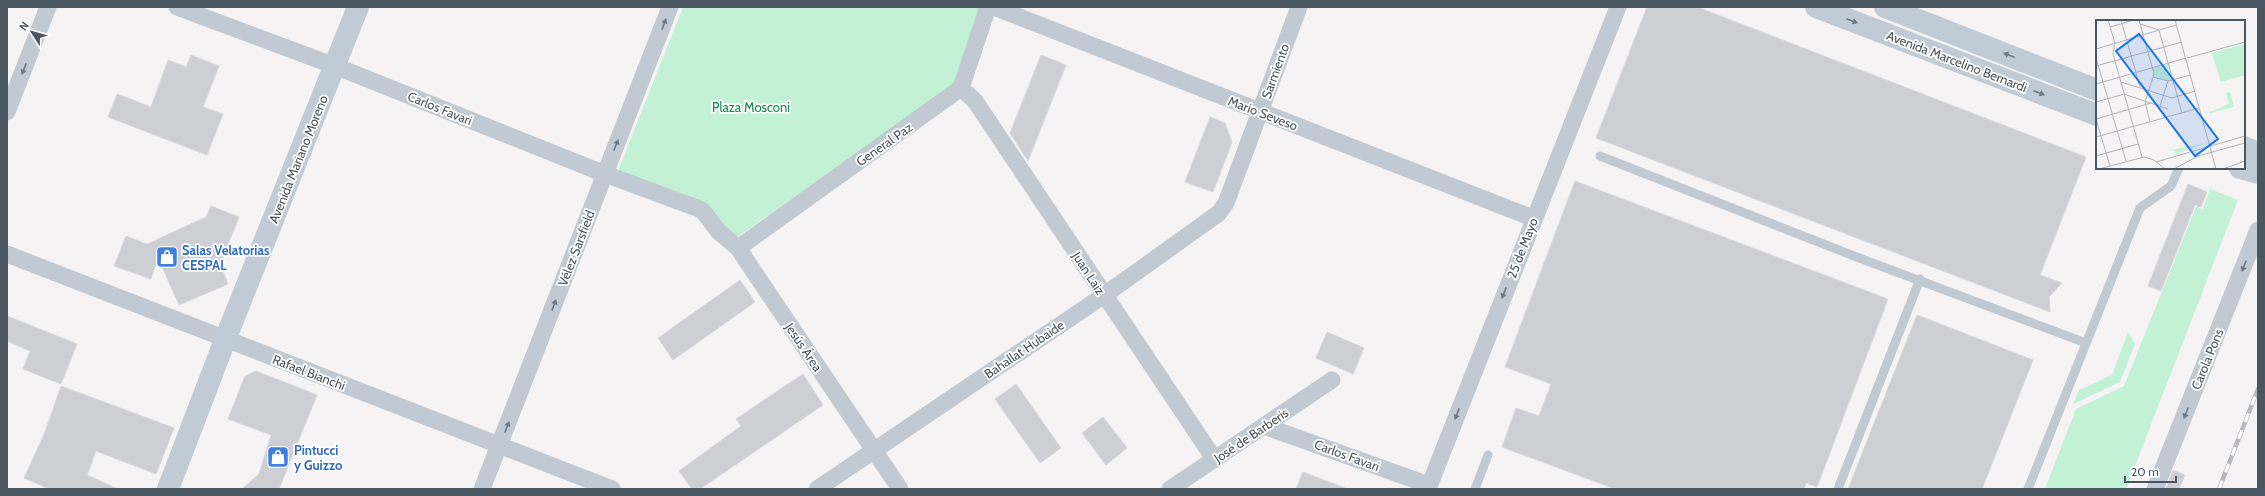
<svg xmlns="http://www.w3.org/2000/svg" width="2265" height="496" viewBox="0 0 2265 496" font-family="Cabin,sans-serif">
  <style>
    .green { fill: #c3f1d5 }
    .building { fill: #cdcfd5; stroke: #d7d9de }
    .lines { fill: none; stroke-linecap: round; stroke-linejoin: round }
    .service { stroke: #c1cad2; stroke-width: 9 }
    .minor { stroke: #c1cad2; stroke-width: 17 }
    .secondary { stroke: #c1cbd6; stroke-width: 22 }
    .rail-casing { stroke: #b5b8bd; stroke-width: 4.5 }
    .rail { stroke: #fff; stroke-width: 3; stroke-dasharray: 9; stroke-linecap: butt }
    .oneway { fill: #6e7984 }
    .oneway2 { fill: #6e7983 }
    .labels { text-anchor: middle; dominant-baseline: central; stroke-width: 3.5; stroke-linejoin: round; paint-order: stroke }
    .street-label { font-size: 13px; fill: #4a5661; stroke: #fff }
    .park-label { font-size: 13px; fill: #17864f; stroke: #fff }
    .shop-label { font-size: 13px; font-weight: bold; fill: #366cbe; stroke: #fff; text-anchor: start }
    .inset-road { fill: none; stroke: #b1b4b9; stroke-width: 1 }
    .view { fill: #1a73e8; fill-opacity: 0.15; stroke: #1a73e8; stroke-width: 2 }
    .inset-edge { fill: none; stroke: #4a5661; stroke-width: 2 }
  </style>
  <rect width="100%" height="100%" fill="#f5f3f3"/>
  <g class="green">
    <polygon points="683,7 980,7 956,85 734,239 708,206 618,171"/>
    <polygon points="2210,189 2238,200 2126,489 2045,489 2076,409 2124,386 2196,207 2203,209"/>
    <polygon points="2128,332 2135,344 2120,382 2073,404 2079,390 2112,375"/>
  </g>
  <g class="building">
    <polygon points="1647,7 1697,7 2086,157 2040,275 2062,283 2049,297 2050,312 1596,138"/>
    <polygon points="191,55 219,66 203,107 223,114 207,155 108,117 117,94 151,107 168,60 186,67"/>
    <polygon points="1041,55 1066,65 1028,161 1010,133"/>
    <polygon points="1210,117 1225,123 1232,142 1213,192 1185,182"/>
    <polygon points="1575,181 1888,299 1817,487 1806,483 1804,489 1615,489 1502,447 1516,408 1539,416 1551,384 1505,367"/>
    <polygon points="2188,184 2207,192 2201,207 2195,205 2161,291 2148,286"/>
    <polygon points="211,206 239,217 220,264 228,284 179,305 158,258 151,279 114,266 126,236 147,244 206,217"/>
    <polygon points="740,280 755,302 673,360 658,338"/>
    <polygon points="1917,315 2033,360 1982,489 1848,489"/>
    <polygon points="7,316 77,344 61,384 23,369 30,351 7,341"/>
    <polygon points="1327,332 1364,348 1353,374 1316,358"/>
    <polygon points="256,371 317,395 279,489 242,489 259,474 271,435 228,419 245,376"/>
    <polygon points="803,374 823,405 700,489 692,489 679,471 741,426 736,419"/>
    <polygon points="1016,384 1061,448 1040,463 995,399"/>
    <polygon points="61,386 174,428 156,474 96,451 87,475 118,489 49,489 24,478 45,432"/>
    <polygon points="1103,417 1127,448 1106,465 1082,433"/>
    <polygon points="2173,470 2185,475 2179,489 2166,489"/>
    <polygon points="1303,472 1345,488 1345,489 1296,489"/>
  </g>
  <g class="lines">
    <g class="service">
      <polyline points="1600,156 1854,256 2086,343"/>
      <polyline points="1475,489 1488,455"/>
      <polyline points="1838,489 1920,279"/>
      <polyline points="2028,489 2140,208 2171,186 2179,168"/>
    </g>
    <g class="minor">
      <polyline points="177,7 335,66 605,174 702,210 719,232 738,248 900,489"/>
      <polyline points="994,7 1533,218"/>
      <polyline points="961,88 975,101 1215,460"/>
      <polyline points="7,112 48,7"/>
      <polyline points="738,248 961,88 988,7"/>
      <polyline points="7,254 612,489"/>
      <polyline points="1264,426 1429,485"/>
      <polyline points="482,489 670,7"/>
      <polyline points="817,489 1103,296 1219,213 1226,203 1299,7"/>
      <polyline points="1170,489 1332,380"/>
      <polyline points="1428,489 1618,7"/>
      <polyline points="2155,489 2258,230"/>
    </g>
    <g class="secondary">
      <polyline points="1816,7 2097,115"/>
      <polyline points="1885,7 2097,90"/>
      <polyline points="2244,147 2258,153"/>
      <polyline points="2240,168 2258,173"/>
      <polyline points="168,489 225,340 358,7"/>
    </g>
    <g class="rail-casing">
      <polyline id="rail" points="2219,489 2258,389"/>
    </g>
    <use href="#rail" class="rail"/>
  </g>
  <defs><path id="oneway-solid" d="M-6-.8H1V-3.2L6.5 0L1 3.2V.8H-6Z"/></defs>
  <g class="oneway">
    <use href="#oneway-solid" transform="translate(1852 21) rotate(21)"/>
    <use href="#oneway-solid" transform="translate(2009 55) rotate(-159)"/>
    <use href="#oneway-solid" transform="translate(2039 93) rotate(21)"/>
  </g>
  <g class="oneway2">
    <use href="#oneway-solid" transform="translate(664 24) rotate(-69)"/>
    <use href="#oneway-solid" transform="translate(24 69) rotate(111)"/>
    <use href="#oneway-solid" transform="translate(616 145) rotate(-69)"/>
    <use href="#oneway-solid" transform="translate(2244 266) rotate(112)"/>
    <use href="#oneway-solid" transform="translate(1504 293) rotate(111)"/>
    <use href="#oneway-solid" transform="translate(554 305) rotate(-69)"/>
    <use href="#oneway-solid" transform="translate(2186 413) rotate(112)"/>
    <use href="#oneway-solid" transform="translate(1457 414) rotate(111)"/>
    <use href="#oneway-solid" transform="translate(507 427) rotate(-69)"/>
  </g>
  <defs>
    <g id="shop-square" transform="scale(1.15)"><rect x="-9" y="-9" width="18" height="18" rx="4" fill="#3f7fe0" stroke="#fff"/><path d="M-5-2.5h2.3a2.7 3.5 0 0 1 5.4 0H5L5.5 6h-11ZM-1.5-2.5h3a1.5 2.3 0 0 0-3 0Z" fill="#fff"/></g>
  </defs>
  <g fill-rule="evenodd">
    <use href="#shop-square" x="167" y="257"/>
    <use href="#shop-square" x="278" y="457"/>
  </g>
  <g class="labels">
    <g class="street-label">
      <text transform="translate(1957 61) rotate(21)">Avenida Marcelino Bernardi</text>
      <text transform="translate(1275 71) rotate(-70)">Sarmiento</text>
      <text transform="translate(440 108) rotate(22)">Carlos Favari</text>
      <text transform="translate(1263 113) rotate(21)">Mario Seveso</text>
      <text transform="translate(884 144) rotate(-35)">General Paz</text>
      <text transform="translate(298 159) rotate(-68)">Avenida Mariano Moreno</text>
      <text transform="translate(576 248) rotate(-69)">Vélez Sarsfield</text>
      <text transform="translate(1522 248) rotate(-69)">25 de Mayo</text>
      <text transform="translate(1089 273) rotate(57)">Juan Laiz</text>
      <text transform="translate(804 347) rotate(56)">Jesús Área</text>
      <text transform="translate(1024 349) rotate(-34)">Bahallat Hubaide</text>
      <text transform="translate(2207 359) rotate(-68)">Carola Pons</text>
      <text transform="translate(309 372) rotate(21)">Rafael Bianchi</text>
      <text transform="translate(1251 435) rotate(-34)">José de Barberis</text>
      <text transform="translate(1347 455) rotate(20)">Carlos Favari</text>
    </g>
    <g class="park-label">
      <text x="751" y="107">Plaza Mosconi</text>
    </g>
    <g class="shop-label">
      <text x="182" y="250">Salas Velatorias<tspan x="182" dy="15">CESPAL</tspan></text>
      <text x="294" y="450">Pintucci<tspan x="294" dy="15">y Guizzo</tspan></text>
    </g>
  </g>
  <g transform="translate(2096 20)">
    <rect width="149" height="149" fill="#f5f3f3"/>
    <path d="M149,24V55L125,62L116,33ZM72,44L77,60L72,61L57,56V48ZM134,72L138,87L114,93L112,86L114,92L133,84L130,73ZM112,123L80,134L79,131L74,130Z" fill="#c3f1d5"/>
    <path class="inset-road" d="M12,0L19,23L17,34L46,137M25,0L44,67M43,0L58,54L49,82L54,102M79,0L120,149M44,4L63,10L86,93M14,7L38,0M0,29L80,5M0,38L30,141M91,38L149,22M0,46L86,22M57,57L72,61L95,55M25,62L76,78L99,71M0,64L90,38M0,82L28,74L72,89M64,86L72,61M0,99L55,83M0,99L14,146M0,117L103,88M0,136L42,124M60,142L149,116M3,149L48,137L58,140L69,149M78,149L102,136L149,123M127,149L149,141"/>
    <path class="view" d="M43,14L122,119L99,136L20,31Z"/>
    <rect width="149" height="149" class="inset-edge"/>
  </g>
  <rect width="2265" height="496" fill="none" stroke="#4a5661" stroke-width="16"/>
  <g transform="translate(32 32) rotate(307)" stroke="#ffffff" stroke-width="3" paint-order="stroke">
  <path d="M0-3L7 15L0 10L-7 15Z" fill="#4a5661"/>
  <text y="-6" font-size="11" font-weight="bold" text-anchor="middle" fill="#4a5661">N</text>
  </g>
  <path d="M2125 476v6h51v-6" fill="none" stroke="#4a5661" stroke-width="2"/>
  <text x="2131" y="476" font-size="12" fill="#4a5661" stroke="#ffffff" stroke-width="3" paint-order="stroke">20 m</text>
</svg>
